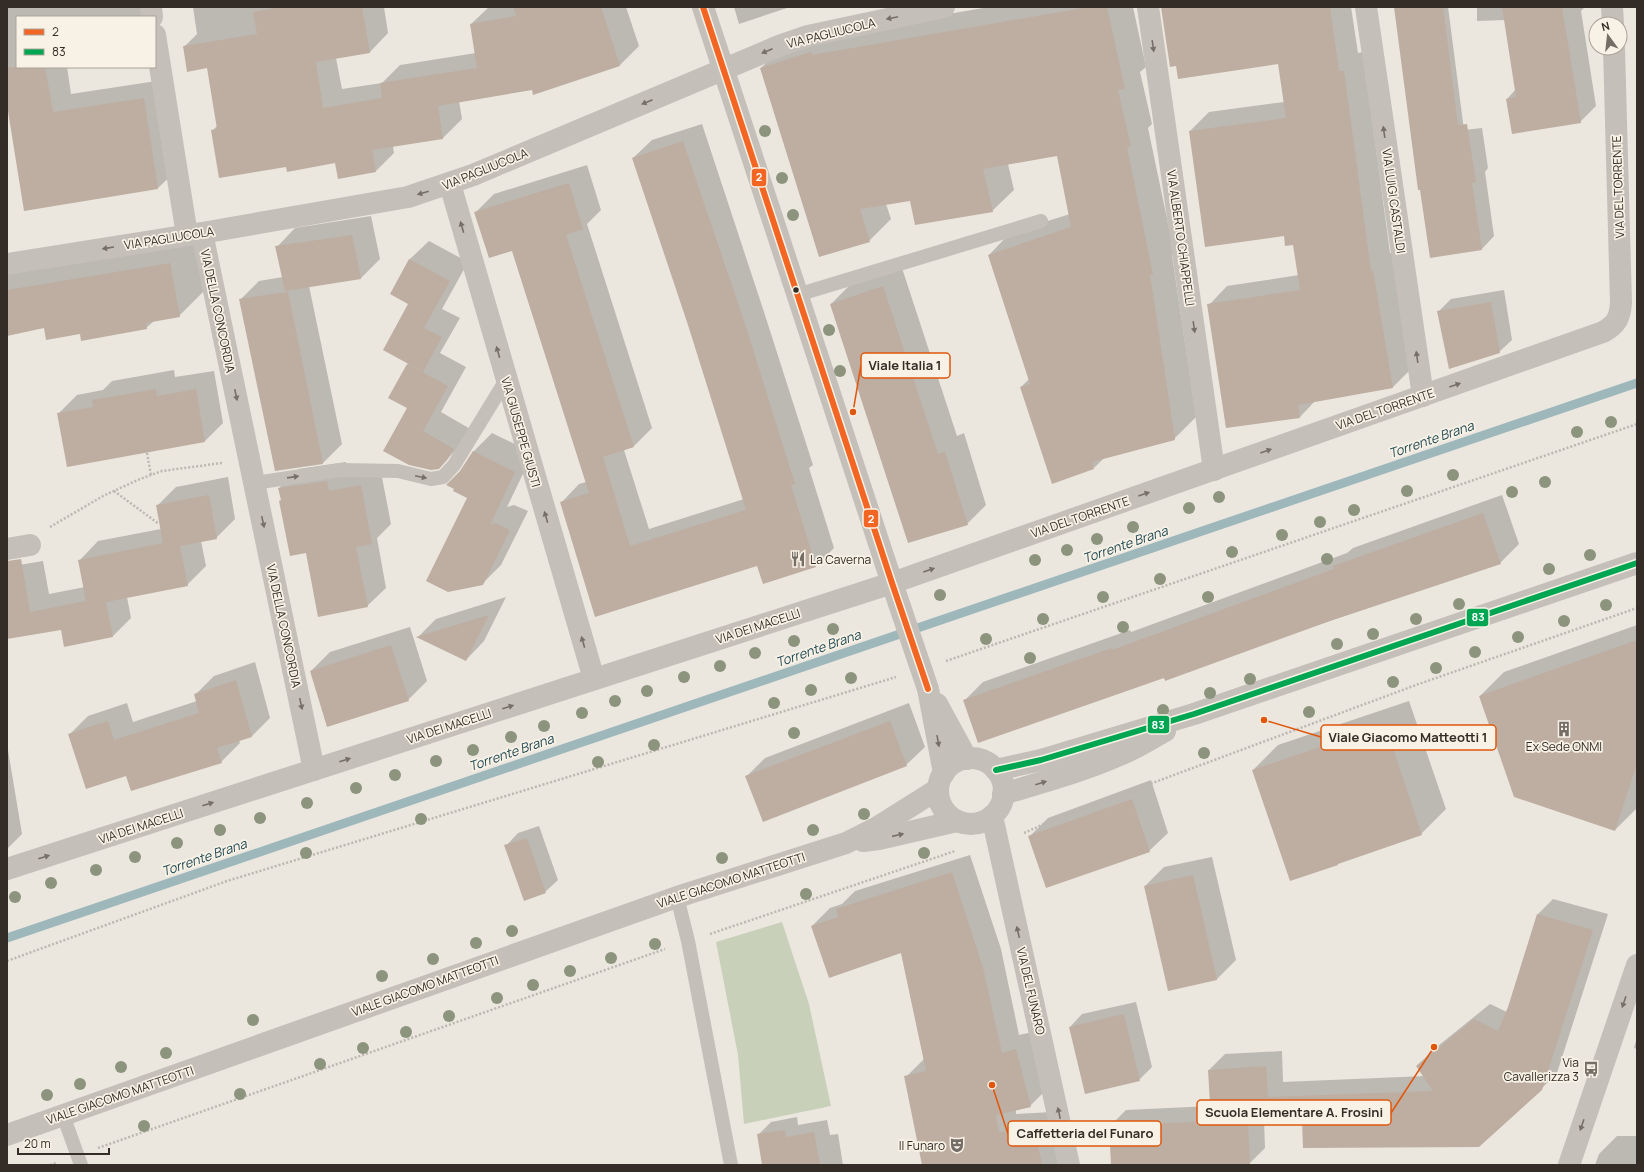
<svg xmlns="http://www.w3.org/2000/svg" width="1644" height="1172" viewBox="0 0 1644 1172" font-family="Manrope,sans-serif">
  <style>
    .green { fill: #c9d0ba }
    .shadow { fill: #0003 }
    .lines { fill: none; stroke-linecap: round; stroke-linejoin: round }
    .stream { stroke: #9db7bb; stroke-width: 9 }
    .building { fill: #beaea1 }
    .path { stroke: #bcb7b1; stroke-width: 2.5; stroke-dasharray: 2 2; stroke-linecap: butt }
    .service { stroke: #c4bfb8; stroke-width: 14 }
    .minor { stroke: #c4bfb8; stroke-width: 22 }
    .tertiary { stroke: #c4bfb8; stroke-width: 22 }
    .bus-1-casing { stroke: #f8f2e6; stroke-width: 9 }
    .bus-2-casing { stroke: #f8f2e6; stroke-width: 9 }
    .bus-1 { stroke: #f26522; stroke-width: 6 }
    .bus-2 { stroke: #00a651; stroke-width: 6 }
    .tree { fill: #8c947d }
    .oneway { fill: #756f68 }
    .bus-dot { fill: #342d27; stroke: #f8f2e6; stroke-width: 1.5 }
    .labels { text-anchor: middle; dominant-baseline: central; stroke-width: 3.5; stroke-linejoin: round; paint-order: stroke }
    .street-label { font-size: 12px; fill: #342d27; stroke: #f8f2e6 }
    .poi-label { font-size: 12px; fill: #342d27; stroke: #f8f2e6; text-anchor: end }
    .water-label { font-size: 13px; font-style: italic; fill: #1f4853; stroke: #f8f2e6 }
    .leader { fill: none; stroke: #df570d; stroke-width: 1.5 }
    .callout-dot { fill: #df570d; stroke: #f8f2e6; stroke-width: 1.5 }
    .callout { fill: #f8f2e6; stroke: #df570d; stroke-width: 1.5 }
    .callout-label { font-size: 13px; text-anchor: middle; font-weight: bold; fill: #342d27 }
    .line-badge { stroke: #f8f2e6; stroke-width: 1.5 }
    .badge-label { font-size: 11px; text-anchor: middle; font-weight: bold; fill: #fff }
  </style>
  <rect width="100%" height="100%" fill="#ebe7df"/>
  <polygon class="green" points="782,922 809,1004 831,1106 744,1124 738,1055 716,942"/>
  <g class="shadow">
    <polygon points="7,7 152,7 154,17 17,17 17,67 67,67 71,94 163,80 177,170 158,188 7,99"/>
    <polygon points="193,7 384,7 388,33 370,52 336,58 342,89 382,83 400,65 476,53 471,24 489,7 626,7 639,46 620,65 534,94 533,89 459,101 462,119 443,138 393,146 394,153 375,172 336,162 287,166 212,131 218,125 208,67 184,47 197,34"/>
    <polygon points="734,7 790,7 739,24"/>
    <polygon points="989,7 1133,7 1146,67 1140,72 1152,124 1148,128 1174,252 1172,255 1196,417 1174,439 1104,458 1094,468 1021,387 1029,379 989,255 1010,233 1070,214 1058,155 1008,164 1014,190 992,211 911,200 886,204 891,219 869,241 761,68 783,46 833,34"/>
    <polygon points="1162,7 1351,7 1358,53 1363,52 1390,253 1392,253 1412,368 1393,387 1316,400 1300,417 1226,427 1209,305 1227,286 1299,275 1294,244 1190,131 1209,112 1284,102 1279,63 1177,65"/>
    <polygon points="1395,7 1448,7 1464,130 1482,128 1488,168 1485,172 1494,236 1482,249 1421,189"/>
    <polygon points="1477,7 1585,7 1581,11 1596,106 1580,122 1507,99 1516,89 1505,20 1477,21"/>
    <polygon points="702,124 764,312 813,465 809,468 834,548 816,566 758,565 596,615 561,503 579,484 586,482 512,250 476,212 494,194 587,165 601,210 587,224 652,428 634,446 624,450 649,529 744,499 689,325 633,158 652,140"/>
    <polygon points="371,216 380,259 361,278 309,286 342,444 323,463 276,470 240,300 259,281 283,277 277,247 295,228"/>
    <polygon points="204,229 213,282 179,316 154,321 146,328 81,333 45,327 7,335 7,262"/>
    <polygon points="429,241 468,262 442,309 460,318 440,353 466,367 441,412 472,430 457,449 438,468 408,407 408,364 409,363 410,304 391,294 410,259"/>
    <polygon points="902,268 957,436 964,433 986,505 967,524 831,304 850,285"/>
    <polygon points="1504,290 1512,340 1499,352 1438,312 1451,299"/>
    <polygon points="174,370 175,377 214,371 223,423 204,442 58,414 77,395 103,390 112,381"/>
    <polygon points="492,433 533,453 507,507 514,505 528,511 501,565 482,584 469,497 473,452"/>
    <polygon points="346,462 348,473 380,467 391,524 377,538 386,588 367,606 307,552 280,501 282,499 279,488 298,469"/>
    <polygon points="228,477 235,519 216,538 201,541 206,566 187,585 127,597 131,618 112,637 62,629 7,638 7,567 43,561 49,594 85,587 80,560 98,541 161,529 157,506 176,487"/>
    <polygon points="1502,495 1519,544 1500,563 1165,677 964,701 983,682 1130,630 1131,632 1347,553 1353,548"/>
    <polygon points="506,597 484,641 466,660 418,637 436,619"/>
    <polygon points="1637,625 1637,808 1615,830 1480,696 1504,672"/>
    <polygon points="410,627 427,681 408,700 311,671 330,652"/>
    <polygon points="255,662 270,718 252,736 239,740 240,743 221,762 126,775 70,734 88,716 127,703 133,722 197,701 196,694 214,676"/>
    <polygon points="1409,701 1446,809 1421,834 1340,862 1338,864 1253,770 1278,745"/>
    <polygon points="909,703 925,747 906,765 746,777 765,758"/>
    <polygon points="7,744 22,834 7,849"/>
    <polygon points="1151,780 1168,833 1149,851 1029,837 1048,818"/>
    <polygon points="539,826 558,880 545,892 506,846 518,833"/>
    <polygon points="970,855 1001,949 1019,1035 1033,1032 1048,1088 1030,1106 1016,1110 1016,1114 1052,1112 1063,1165 923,1165 906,1077 924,1059 901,952 812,926 830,908 842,904 855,891"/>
    <polygon points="1212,857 1236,960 1217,979 1169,989 1145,886 1164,867"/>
    <polygon points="1553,899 1608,914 1557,1073 1541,1089 1303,1119 1264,1121 1265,1148 1249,1164 1112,1165 1110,1126 1126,1110 1211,1106 1209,1070 1225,1054 1282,1051 1283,1082 1425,1076 1417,1066 1433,1050 1490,1004 1507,1012 1538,914"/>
    <polygon points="1136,1002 1152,1067 1139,1080 1070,1027 1082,1014"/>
    <polygon points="1637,1037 1637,1049 1634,1048"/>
    <polygon points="797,1117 798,1125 827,1120 830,1135 838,1134 843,1165 763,1165 758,1135 771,1122"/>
    <polygon points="1617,1136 1637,1136 1637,1165 1595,1165 1599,1154"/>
  </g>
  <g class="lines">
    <polyline class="stream" points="7,938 1637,383"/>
  </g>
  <g class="building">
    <polygon points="280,7 362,7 370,53 316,62 323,108 382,98 380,83 477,68 470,24 516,16 514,7 601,7 620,66 533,95 532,90 438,106 443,139 372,150 376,172 338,179 335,163 287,172 286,167 219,178 211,130 217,129 207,68 187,72 183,46 257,34 253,12"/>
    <polygon points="1089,7 1107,7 1125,89 1118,90 1131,147 1127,147 1153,275 1150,275 1175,440 1092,462 1094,469 1052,484 1020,387 1030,384 988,255 1071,227 1057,156 983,169 993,212 915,225 910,201 860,209 870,242 819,257 760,68 811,52 812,55"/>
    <polygon points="1161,7 1330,7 1339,71 1344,71 1371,271 1373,271 1393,388 1298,405 1300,418 1226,428 1207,304 1300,290 1293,245 1285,246 1284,236 1205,247 1189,131 1286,118 1278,64 1178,79 1176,66 1170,67"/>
    <polygon points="1394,7 1443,7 1458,125 1467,124 1476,182 1472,183 1482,250 1430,258 1420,190 1418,190"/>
    <polygon points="1502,7 1562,7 1581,123 1512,134 1506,99 1516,97"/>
    <polygon points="7,67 45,67 53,112 144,98 158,189 24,211 7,105"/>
    <polygon points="683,141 747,330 795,484 791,485 816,567 763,584 757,566 595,617 560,502 589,493 512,251 489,258 474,212 569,183 583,229 566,235 634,447 603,457 630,546 746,510 688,325 632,158"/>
    <polygon points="352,235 361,279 285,291 275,246"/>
    <polygon points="409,259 450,281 424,328 442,337 423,372 383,350 408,304 390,294"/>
    <polygon points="170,263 180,317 146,323 147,329 81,341 80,334 46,340 44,328 7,336 7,290"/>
    <polygon points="883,286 938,454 945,452 968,525 908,543 830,304"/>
    <polygon points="288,292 323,464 275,471 239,299"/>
    <polygon points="1491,302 1500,353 1449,369 1437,311"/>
    <polygon points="407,364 448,386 423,431 454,449 447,460 439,469 431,470 409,465 383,451 407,408 388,398"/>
    <polygon points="156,389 157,396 196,389 205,442 67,467 57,413 93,407 92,400"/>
    <polygon points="473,451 515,472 490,525 495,523 510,530 483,585 448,592 426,581 467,498 453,491 454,489 446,485 460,471"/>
    <polygon points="327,481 329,491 361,485 372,544 356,547 368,607 318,617 306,553 290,556 279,501 281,500 278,488"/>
    <polygon points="209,495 217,539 180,546 188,586 106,602 113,637 64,647 61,630 7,639 7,561 21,559 30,612 86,601 78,560 163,543 156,505"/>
    <polygon points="1483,513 1501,564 1330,621 1165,681 1164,678 978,743 963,700 1112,648 1112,650 1334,569 1333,566"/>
    <polygon points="489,615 466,661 416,637"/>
    <polygon points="1637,640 1637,763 1615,831 1514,797 1479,696"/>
    <polygon points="391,645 409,701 327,727 310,671"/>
    <polygon points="236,680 252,737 217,748 222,763 131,791 126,776 86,789 68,734 108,721 114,740 199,713 194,694"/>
    <polygon points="890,721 907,766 763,822 745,776"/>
    <polygon points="1385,725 1422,835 1338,864 1338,865 1290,881 1252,770"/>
    <polygon points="1132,799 1150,852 1046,888 1028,836"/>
    <polygon points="527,838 546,893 524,901 504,845"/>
    <polygon points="952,872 983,968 1002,1053 1016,1049 1031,1107 996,1115 999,1132 1035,1130 1042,1165 922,1165 904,1076 926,1071 901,953 829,978 811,926 838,917 836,909"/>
    <polygon points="1193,875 1217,980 1168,991 1144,886"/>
    <polygon points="1537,914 1593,930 1542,1090 1479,1147 1303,1148 1302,1120 1248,1123 1250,1165 1111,1165 1109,1126 1211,1121 1208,1070 1266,1066 1268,1097 1433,1091 1416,1066 1474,1019 1498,1031 1508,1007"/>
    <polygon points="1124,1014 1140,1081 1085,1094 1069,1027"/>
    <polygon points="785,1130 786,1137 814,1132 820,1165 762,1165 757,1134"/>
  </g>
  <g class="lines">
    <g class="path">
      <polyline points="147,453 151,475"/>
      <polyline points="114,491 159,524"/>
      <polyline points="50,527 103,496 140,479 162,471 222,463"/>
      <polyline points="946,661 1637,424"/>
      <polyline points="1024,833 1053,820 1416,685 1637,608"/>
      <polyline points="710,934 955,851"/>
      <polyline points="7,961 227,881 896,677"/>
      <polyline points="98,1148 665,949"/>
      <polyline points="50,1165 56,1163"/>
    </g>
    <g class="service">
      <polyline points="797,295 1041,221"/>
      <polyline points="254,483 341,470 398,471 431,479 443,477 454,465 506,380"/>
      <polyline points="677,897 688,941 731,1165"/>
      <polyline points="63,1115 81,1165"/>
    </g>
    <g class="minor">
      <polyline points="151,7 152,17"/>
      <polyline points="1148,7 1214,470"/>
      <polyline points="1366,7 1423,396"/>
      <polyline points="1612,7 1613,24"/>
      <polyline points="155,35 187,235"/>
      <polyline points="450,184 594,679"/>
      <polyline points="202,233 314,770"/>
      <polyline points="7,264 202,233 408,197 473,175 779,46 808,36 944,7"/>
      <polyline points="7,549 30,545"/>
      <polyline points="992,816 1069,1165"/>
      <path d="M7,869L892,583L1603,332C1616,325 1620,318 1621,303L1614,48"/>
      <polyline points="1569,1165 1637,965"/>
    </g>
    <g class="tertiary">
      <polyline points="703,7 892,583 928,689 944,773"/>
      <polyline points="937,704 967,759"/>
      <circle cx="971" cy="791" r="33"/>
      <polyline points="996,770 1041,760 1194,714 1637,563"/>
      <path d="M1003,794C1043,782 1084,771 1122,754C1137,748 1151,739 1165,731"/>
      <polyline points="863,841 879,839 957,821"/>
      <polyline points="7,1135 677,897 846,843 876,828 938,789"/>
    </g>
    <g class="bus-1-casing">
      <polyline id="bus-1" points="703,7 892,583 928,689"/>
    </g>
    <g class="bus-2-casing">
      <polyline id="bus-2" points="996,770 1041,760 1194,714 1637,563"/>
    </g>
    <use href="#bus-1" class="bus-1"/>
    <use href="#bus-2" class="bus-2"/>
  </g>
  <g class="tree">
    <circle cx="765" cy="131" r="6"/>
    <circle cx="782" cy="178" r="6"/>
    <circle cx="793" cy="215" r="6"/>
    <circle cx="829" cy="330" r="6"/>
    <circle cx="840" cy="371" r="6"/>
    <circle cx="1611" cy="422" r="6"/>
    <circle cx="1577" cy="432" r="6"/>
    <circle cx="1453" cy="475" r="6"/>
    <circle cx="1545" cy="482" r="6"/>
    <circle cx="1407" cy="491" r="6"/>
    <circle cx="1512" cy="492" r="6"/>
    <circle cx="1219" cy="497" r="6"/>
    <circle cx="1189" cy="508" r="6"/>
    <circle cx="1354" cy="510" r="6"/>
    <circle cx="1320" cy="522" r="6"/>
    <circle cx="1133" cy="527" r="6"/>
    <circle cx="1282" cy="535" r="6"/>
    <circle cx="1097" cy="539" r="6"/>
    <circle cx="1067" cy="550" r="6"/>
    <circle cx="1232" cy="552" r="6"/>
    <circle cx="1590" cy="555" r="6"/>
    <circle cx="1327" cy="559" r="6"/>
    <circle cx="1035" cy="560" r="6"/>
    <circle cx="1549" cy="569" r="6"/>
    <circle cx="1160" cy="579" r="6"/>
    <circle cx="940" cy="595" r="6"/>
    <circle cx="1103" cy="597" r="6"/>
    <circle cx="1208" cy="597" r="6"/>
    <circle cx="1459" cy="604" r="6"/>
    <circle cx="1606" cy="605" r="6"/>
    <circle cx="1043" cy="619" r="6"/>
    <circle cx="1416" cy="619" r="6"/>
    <circle cx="1564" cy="621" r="6"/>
    <circle cx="1123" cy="627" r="6"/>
    <circle cx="833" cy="629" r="6"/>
    <circle cx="1373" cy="634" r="6"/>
    <circle cx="1518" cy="637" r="6"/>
    <circle cx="986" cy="639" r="6"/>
    <circle cx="794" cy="641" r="6"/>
    <circle cx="1337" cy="644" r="6"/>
    <circle cx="1475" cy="652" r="6"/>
    <circle cx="755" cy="653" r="6"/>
    <circle cx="1030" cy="658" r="6"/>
    <circle cx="720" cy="666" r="6"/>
    <circle cx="1436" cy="668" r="6"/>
    <circle cx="684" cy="677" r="6"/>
    <circle cx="851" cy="678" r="6"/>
    <circle cx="1250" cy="679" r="6"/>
    <circle cx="1393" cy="682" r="6"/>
    <circle cx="811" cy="690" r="6"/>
    <circle cx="647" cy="691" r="6"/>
    <circle cx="1210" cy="693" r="6"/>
    <circle cx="615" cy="701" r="6"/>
    <circle cx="774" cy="703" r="6"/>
    <circle cx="1163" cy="710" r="6"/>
    <circle cx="1309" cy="712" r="6"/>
    <circle cx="582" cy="713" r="6"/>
    <circle cx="544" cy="726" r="6"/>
    <circle cx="794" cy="733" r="6"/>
    <circle cx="511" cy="737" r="6"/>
    <circle cx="654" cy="745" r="6"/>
    <circle cx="473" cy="750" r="6"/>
    <circle cx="1204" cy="753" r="6"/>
    <circle cx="436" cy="761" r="6"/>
    <circle cx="598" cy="762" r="6"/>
    <circle cx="395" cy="775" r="6"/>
    <circle cx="356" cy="788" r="6"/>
    <circle cx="307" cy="803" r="6"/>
    <circle cx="864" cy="814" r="6"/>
    <circle cx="260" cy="818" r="6"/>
    <circle cx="421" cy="819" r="6"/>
    <circle cx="220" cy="830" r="6"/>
    <circle cx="813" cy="830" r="6"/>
    <circle cx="177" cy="843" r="6"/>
    <circle cx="306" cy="853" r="6"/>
    <circle cx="924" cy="853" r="6"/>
    <circle cx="135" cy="857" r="6"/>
    <circle cx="722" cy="858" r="6"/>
    <circle cx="96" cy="870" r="6"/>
    <circle cx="51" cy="883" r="6"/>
    <circle cx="806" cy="894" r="6"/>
    <circle cx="15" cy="897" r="6"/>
    <circle cx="512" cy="931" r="6"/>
    <circle cx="476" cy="943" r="6"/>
    <circle cx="655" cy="944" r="6"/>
    <circle cx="611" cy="958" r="6"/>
    <circle cx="433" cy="959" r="6"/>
    <circle cx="570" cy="971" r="6"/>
    <circle cx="382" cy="976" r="6"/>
    <circle cx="533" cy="985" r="6"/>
    <circle cx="497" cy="998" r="6"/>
    <circle cx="449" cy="1016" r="6"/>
    <circle cx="253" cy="1020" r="6"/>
    <circle cx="406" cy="1032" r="6"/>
    <circle cx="363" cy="1048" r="6"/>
    <circle cx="166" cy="1053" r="6"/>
    <circle cx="320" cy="1064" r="6"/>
    <circle cx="121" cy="1067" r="6"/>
    <circle cx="80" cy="1084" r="6"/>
    <circle cx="240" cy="1094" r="6"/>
    <circle cx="47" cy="1095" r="6"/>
    <circle cx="144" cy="1126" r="6"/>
  </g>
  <defs><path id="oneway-solid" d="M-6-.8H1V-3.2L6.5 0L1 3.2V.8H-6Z"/></defs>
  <g class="oneway">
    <use href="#oneway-solid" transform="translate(892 18) rotate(168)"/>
    <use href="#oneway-solid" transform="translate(1153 46) rotate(82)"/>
    <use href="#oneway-solid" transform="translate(767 51) rotate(157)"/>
    <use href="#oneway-solid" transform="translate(647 102) rotate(157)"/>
    <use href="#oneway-solid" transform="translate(1384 132) rotate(-98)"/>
    <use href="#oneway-solid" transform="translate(423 193) rotate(164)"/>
    <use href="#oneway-solid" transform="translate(462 227) rotate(-106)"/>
    <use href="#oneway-solid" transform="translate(108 248) rotate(171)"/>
    <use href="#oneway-solid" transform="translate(1194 327) rotate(82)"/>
    <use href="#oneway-solid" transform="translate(498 352) rotate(-106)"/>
    <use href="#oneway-solid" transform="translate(1417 357) rotate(-98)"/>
    <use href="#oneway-solid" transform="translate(1455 385) rotate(-19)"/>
    <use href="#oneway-solid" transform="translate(236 395) rotate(78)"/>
    <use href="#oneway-solid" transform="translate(1266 451) rotate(-19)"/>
    <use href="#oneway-solid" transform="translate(293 477) rotate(-8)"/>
    <use href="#oneway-solid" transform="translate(421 477) rotate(12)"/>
    <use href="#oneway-solid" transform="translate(1144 494) rotate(-19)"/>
    <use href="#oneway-solid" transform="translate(546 517) rotate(-106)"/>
    <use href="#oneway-solid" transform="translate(263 522) rotate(78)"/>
    <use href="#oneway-solid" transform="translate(929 570) rotate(-19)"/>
    <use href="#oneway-solid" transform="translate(583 642) rotate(-106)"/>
    <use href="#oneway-solid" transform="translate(301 704) rotate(78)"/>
    <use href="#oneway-solid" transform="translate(508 707) rotate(-18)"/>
    <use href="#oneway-solid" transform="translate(938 741) rotate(80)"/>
    <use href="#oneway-solid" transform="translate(345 760) rotate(-18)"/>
    <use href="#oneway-solid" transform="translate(1041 783) rotate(-17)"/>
    <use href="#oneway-solid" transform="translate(208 804) rotate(-18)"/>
    <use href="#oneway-solid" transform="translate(898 835) rotate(-13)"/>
    <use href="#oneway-solid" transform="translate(44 857) rotate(-18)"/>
    <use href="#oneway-solid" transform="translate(1018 932) rotate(-103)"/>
    <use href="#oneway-solid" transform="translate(1624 1002) rotate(109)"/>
    <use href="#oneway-solid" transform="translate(1059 1113) rotate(-102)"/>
    <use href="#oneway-solid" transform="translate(1582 1125) rotate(109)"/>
  </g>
  <defs>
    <g id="restaurant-bare" transform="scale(1.2)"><path d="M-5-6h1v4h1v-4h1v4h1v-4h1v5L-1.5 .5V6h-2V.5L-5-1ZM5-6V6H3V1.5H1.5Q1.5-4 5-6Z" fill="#746e67" stroke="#f8f2e6" stroke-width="2.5" paint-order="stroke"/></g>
    <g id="building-bare" transform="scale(1.2)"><path d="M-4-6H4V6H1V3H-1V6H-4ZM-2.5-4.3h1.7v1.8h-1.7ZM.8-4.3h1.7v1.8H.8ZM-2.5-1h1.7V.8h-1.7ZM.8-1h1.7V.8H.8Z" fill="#746e67" stroke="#f8f2e6" stroke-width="2.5" paint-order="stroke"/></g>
    <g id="bus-bare" transform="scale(1.2)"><path d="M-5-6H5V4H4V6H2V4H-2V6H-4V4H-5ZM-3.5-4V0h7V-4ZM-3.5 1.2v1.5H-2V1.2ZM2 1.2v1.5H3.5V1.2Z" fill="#746e67" stroke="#f8f2e6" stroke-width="2.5" paint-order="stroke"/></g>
    <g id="theatre-bare" transform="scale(1.2)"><path d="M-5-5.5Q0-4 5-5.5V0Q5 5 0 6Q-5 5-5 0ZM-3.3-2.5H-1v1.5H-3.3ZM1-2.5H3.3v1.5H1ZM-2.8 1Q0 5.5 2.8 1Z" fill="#746e67" stroke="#f8f2e6" stroke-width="2.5" paint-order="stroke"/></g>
  </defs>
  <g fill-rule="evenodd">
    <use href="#restaurant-bare" x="798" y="559"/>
    <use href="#building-bare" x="1564" y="729"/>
    <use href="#bus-bare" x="1591" y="1069"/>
    <use href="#theatre-bare" x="957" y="1145"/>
  </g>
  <circle class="bus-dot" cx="796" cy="290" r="3.5"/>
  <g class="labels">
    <g class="street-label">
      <text transform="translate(831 33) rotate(-14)">VIA PAGLIUCOLA</text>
      <text transform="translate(485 169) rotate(-22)">VIA PAGLIUCOLA</text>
      <text transform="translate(1618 187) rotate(-92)">VIA DEL TORRENTE</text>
      <text transform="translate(1394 201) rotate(82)">VIA LUIGI CASTALDI</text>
      <text transform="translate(169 238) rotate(-9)">VIA PAGLIUCOLA</text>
      <text transform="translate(1181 238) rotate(82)">VIA ALBERTO CHIAPPELLI</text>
      <text transform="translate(218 311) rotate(78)">VIA DELLA CONCORDIA</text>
      <text transform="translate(1385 409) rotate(-19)">VIA DEL TORRENTE</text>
      <text transform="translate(521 432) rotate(74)">VIA GIUSEPPE GIUSTI</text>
      <text transform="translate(1080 517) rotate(-19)">VIA DEL TORRENTE</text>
      <text transform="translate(284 626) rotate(78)">VIA DELLA CONCORDIA</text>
      <text transform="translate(758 626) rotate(-18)">VIA DEI MACELLI</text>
      <text transform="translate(449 726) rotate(-18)">VIA DEI MACELLI</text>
      <text transform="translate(141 826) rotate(-18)">VIA DEI MACELLI</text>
      <text transform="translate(731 880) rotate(-18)">VIALE GIACOMO MATTEOTTI</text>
      <text transform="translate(425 986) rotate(-20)">VIALE GIACOMO MATTEOTTI</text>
      <text transform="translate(1031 991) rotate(77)">VIA DEL FUNARO</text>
      <text transform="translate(120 1095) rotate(-19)">VIALE GIACOMO MATTEOTTI</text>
    </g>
    <g class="poi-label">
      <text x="810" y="559" text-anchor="start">La Caverna</text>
      <text x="1564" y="746" text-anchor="middle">Ex Sede ONMI</text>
      <text x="1579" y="1062">Via<tspan x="1579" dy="14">Cavallerizza 3</tspan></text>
      <text x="945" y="1145">Il Funaro</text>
    </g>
    <g class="water-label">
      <text transform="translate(1431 439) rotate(-19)">Torrente Brana</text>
      <text transform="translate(1125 544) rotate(-19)">Torrente Brana</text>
      <text transform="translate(818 648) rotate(-19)">Torrente Brana</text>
      <text transform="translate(511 752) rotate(-19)">Torrente Brana</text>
      <text transform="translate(204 857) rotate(-19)">Torrente Brana</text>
    </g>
  </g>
  <path class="leader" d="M853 412L861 365M1264 720L1321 737M1434 1047L1391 1113M992 1085L1008 1134"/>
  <g class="callout-dot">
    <circle cx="853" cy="412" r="4"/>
    <circle cx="1264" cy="720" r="4"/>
    <circle cx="1434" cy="1047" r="4"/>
    <circle cx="992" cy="1085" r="4"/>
  </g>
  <g class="callout">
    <rect x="861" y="353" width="89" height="25" rx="4"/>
    <rect x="1321" y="725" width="175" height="25" rx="4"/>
    <rect x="1197" y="1100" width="194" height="25" rx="4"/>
    <rect x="1008" y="1121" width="153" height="25" rx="4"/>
  </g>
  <g class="callout-label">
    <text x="905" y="370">Viale Italia 1</text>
    <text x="1408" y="742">Viale Giacomo Matteotti 1</text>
    <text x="1294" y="1117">Scuola Elementare A. Frosini</text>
    <text x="1085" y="1138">Caffetteria del Funaro</text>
  </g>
  <g class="line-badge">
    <rect x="751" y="168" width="16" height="19" rx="4" fill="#f26522"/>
    <rect x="863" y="509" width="16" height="19" rx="4" fill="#f26522"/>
    <rect x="1466" y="608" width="23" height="19" rx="4" fill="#00a651"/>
    <rect x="1147" y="715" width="23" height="19" rx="4" fill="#00a651"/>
  </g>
  <g class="badge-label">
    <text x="759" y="181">2</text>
    <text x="871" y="523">2</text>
    <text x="1478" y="621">83</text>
    <text x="1158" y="729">83</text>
  </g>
  <rect width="1644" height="1172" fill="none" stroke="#342d27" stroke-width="16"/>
  <rect x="16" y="16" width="140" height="52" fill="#f8f2e6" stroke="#aaa39a"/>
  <rect x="24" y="29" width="20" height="6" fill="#f26522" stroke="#aaa39a"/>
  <text x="52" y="36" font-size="12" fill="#342d27">2</text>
  <rect x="24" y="49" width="20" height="6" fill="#00a651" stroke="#aaa39a"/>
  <text x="52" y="56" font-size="12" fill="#342d27">83</text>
  <g transform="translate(1608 36) rotate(345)"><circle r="19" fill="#f8f2e6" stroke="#aaa39a"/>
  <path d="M0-3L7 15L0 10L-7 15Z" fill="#746e67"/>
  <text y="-6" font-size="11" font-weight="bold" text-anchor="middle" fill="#342d27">N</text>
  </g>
  <path d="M18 1148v6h91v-6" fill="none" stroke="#342d27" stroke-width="2"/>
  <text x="24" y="1148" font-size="12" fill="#342d27" stroke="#f8f2e6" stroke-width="3" paint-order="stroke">20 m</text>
</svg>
